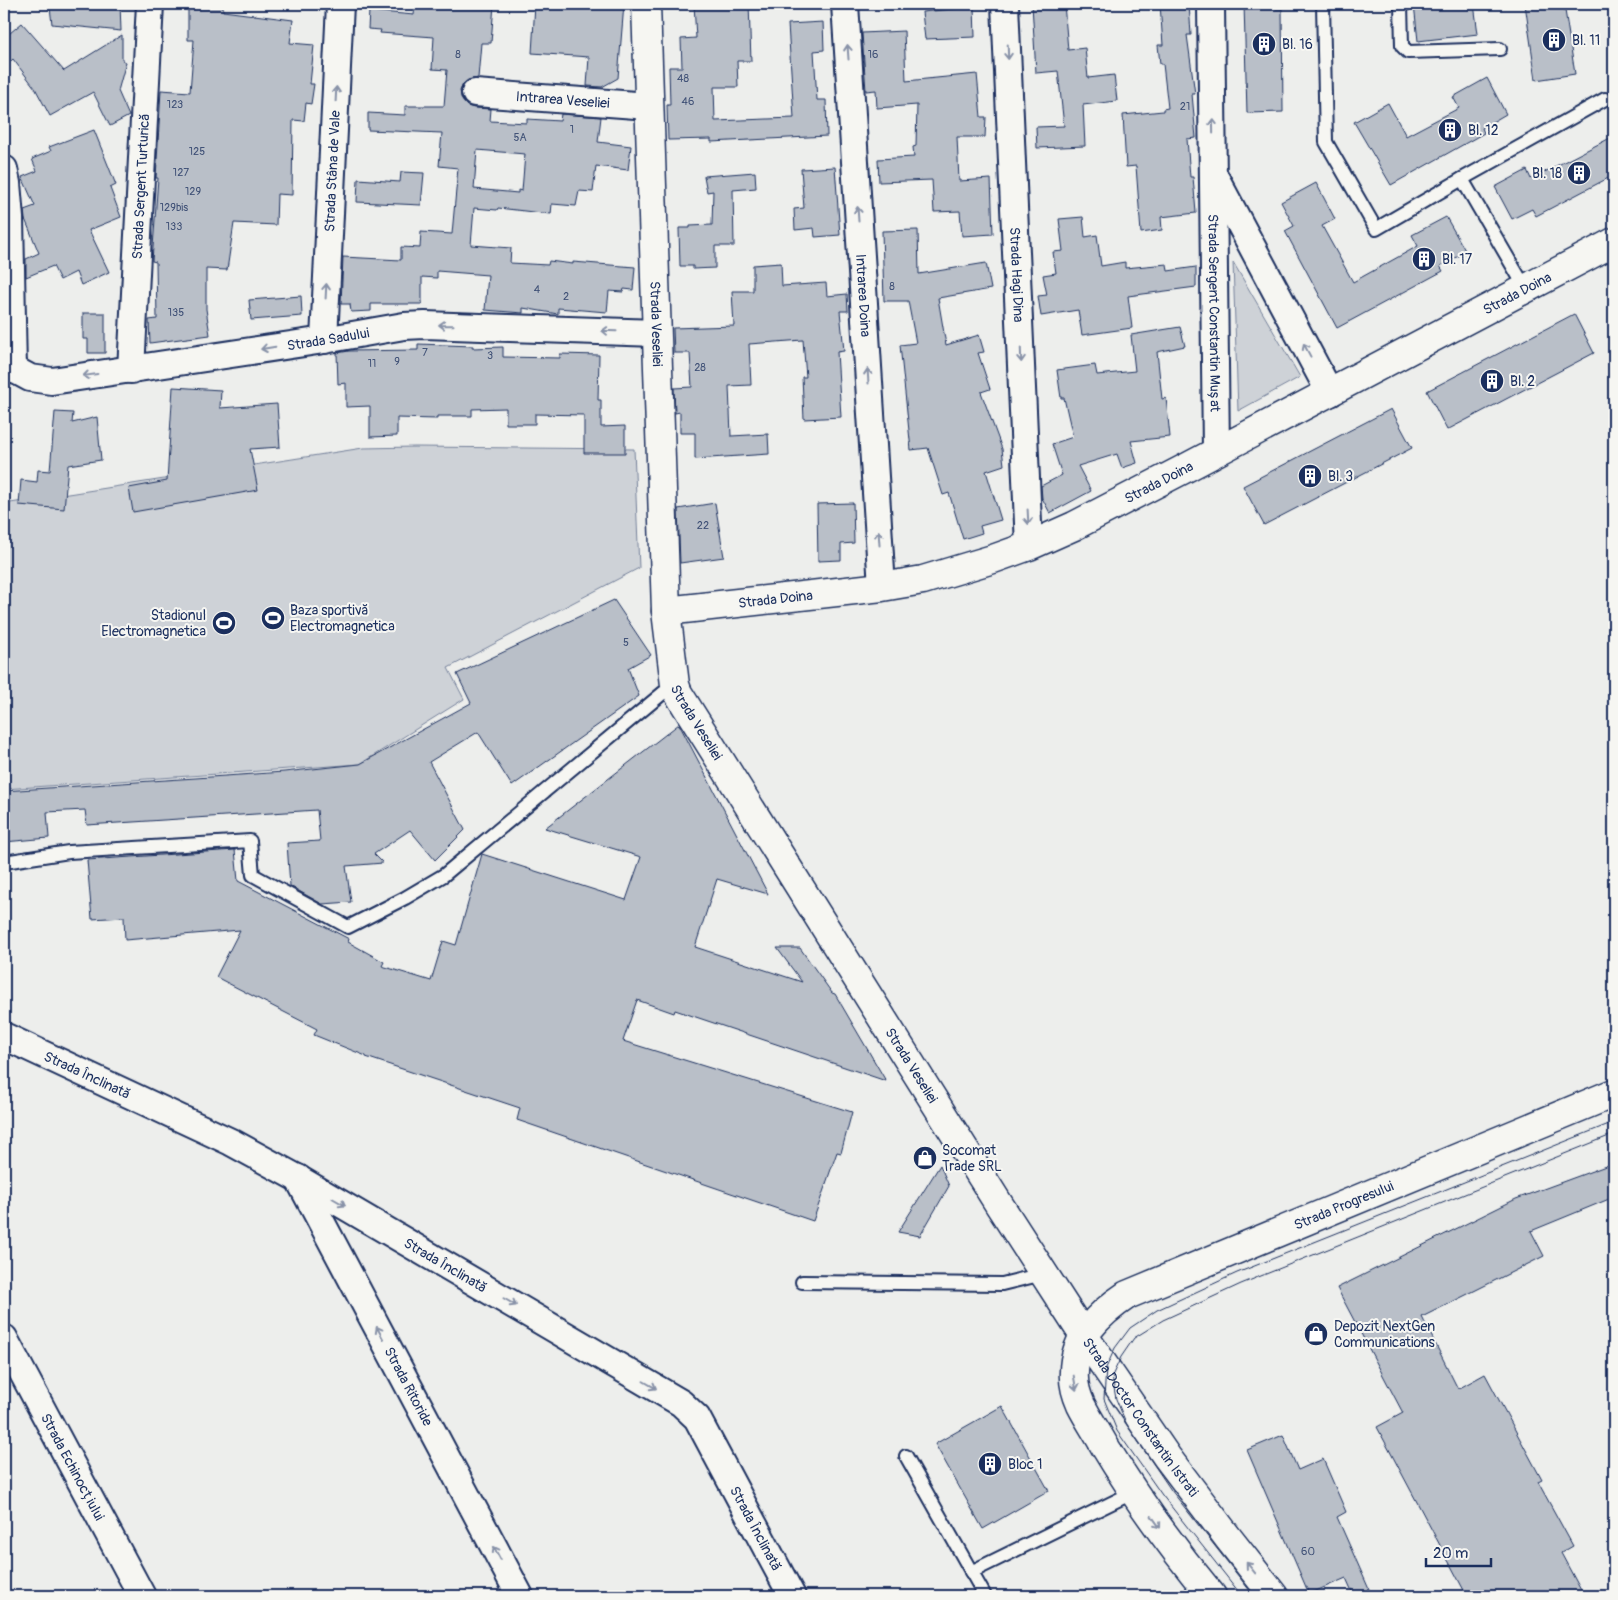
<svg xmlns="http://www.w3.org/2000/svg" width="1618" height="1600" viewBox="0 0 1618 1600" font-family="Pangolin,sans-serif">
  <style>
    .green { fill: #ced2d7; stroke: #74809a }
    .building { fill: #b9bfc8; stroke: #1b2f5e; fill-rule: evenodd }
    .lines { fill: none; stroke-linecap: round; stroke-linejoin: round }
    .service-casing { stroke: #1b2f5e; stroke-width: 16 }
    .minor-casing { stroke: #1b2f5e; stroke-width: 30 }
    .tertiary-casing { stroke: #1b2f5e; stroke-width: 31 }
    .secondary-casing { stroke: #1b2f5e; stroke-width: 31 }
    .service { stroke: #f6f6f2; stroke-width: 12 }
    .minor { stroke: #f6f6f2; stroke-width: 26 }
    .tertiary { stroke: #f6f6f2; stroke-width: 28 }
    .secondary { stroke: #f6f6f2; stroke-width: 28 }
    .tram { stroke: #1b2f5e; stroke-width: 1 }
    .oneway { stroke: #8892a8 }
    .labels { text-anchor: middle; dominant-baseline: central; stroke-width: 4; stroke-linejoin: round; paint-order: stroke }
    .number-label { font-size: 11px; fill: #425378 }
    .poi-label { font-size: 14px; fill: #1b2f5e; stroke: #f6f6f2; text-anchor: start }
    .street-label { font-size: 14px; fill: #1b2f5e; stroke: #f6f6f2 }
  </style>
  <rect width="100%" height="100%" fill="#edeeec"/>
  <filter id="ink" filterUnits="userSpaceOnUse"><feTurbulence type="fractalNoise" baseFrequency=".02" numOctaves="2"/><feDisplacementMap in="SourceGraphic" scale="10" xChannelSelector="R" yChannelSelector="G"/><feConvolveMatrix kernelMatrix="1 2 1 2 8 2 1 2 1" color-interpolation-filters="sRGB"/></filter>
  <g filter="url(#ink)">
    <g class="green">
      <polygon points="1233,262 1300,377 1238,411"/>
      <polygon points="415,447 634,449 639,568 448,668 464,699 360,764 4,789 4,504 363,448"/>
    </g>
    <g class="building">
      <polygon points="71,4 120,4 121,31 52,24 50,7 72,7"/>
      <polygon points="188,4 223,4 223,11 293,20 290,43 314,45 310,84 314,84 311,104 306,103 304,121 293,120 292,195 277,194 276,225 234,223 227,270 206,269 206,309 210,335 150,343 149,320 157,319 156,262 152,261 158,178 156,178 161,90 190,92 194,40 188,40"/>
      <path d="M415,4H494L491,43H481L478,78L468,80L463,84L460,91L462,100L467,106L474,108L491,109L490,121L527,123V119L560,121L561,114L601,117L598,142L631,146L628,170L596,166L593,192L579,191L576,206L552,204L551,214L498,208L497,210L474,208L471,245L511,248L510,263L548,265L549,261L573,264V262L635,267L633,290L624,289L623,292L609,291L607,312L558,308V314L523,308V313L485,310L488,275L437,271V278L422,277V304H371V311L351,312L350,304H341L343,257L401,260V247L420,248L421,232L452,234L458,168L439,166L442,133L368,130V113L405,115V106H444L447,70L432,69L434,37L380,33L381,30L368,29L369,11L414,15ZM477,150L525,154L522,191L518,190V193L474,189Z"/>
      <polygon points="535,4 624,4 618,78 602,87 587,86 589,57 532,53"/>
      <polygon points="694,4 749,4 751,61 737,61 738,87 714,87 715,121 794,118 788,24 823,22 824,50 814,51 817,100 826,100 827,136 711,142 711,139 668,140 667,105 670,105 669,67 682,67 681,39 696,38"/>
      <polygon points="1032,4 1064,4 1068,50 1085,48 1088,78 1114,75 1117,101 1083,105 1085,146 1037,148 1036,127 1064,126 1058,71 1036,73"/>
      <polygon points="1160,4 1189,4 1191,35 1187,35 1195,94 1192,94 1196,138 1187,139 1190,177 1193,177 1196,213 1161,217 1162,230 1141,233 1136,166 1126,167 1123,115 1163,111 1163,109 1168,108 1163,64 1160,64 1158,45 1163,45"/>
      <polygon points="1244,4 1276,4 1276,9 1282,9 1283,112 1247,113"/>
      <polygon points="1414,4 1474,4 1478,34 1418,41"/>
      <polygon points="1525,4 1564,4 1575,74 1536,80"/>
      <polygon points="974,7 975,37 925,39 922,12"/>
      <polygon points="22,23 64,71 122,35 122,60 126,62 118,91 129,116 110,126 93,92 50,116 35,88 13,59 4,67 4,38"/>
      <polygon points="904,31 906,81 977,74 981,117 986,117 985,137 957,137 959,181 991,179 993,234 962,236 960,211 934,212 932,180 879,182 878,159 914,157 913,147 916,146 917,105 877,108 876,90 866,91 862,33"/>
      <polygon points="1487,78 1506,114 1482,128 1484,133 1391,185 1354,122 1388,103 1406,136 1459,108 1453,97"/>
      <polygon points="94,130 116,185 110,188 121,217 89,230 109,272 81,285 76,272 60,280 53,266 26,277 26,259 39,253 25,219 24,210 35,206 22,177 37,171 32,159 51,151 49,147"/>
      <polygon points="1614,136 1614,175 1536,216 1532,209 1512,219 1495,187 1527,170 1531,179"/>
      <polygon points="835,167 840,235 815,237 814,228 795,230 794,209 804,208 801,169"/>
      <polygon points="401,172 424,173 421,205 357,202 358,179 400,182"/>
      <polygon points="755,172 756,188 733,190 734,246 715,246 715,268 693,269 693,266 680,266 679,228 690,228 690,226 712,225 713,191 707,192 704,176"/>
      <polygon points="1316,183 1335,219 1322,226 1353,282 1418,246 1412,235 1446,217 1466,252 1440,266 1443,271 1337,328 1285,231 1294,226 1281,202"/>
      <polygon points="1083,217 1085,237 1097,235 1101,266 1125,262 1125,268 1167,264 1168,271 1196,267 1196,287 1128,296 1132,328 1082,335 1078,310 1041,316 1038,296 1047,295 1043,275 1056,273 1053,252 1063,251 1059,219"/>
      <polygon points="918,230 919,274 986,263 991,289 938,298 946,345 979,335 984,352 978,353 990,389 981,392 1002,449 1004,465 986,471 1001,520 980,526 982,533 963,539 949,493 943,495 928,448 911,450 900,345 916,343 908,301 884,301 882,231"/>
      <polygon points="781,263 782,286 826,283 827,296 847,294 848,311 840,311 844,351 837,352 841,417 804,419 802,377 806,377 803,340 749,344 751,385 729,386 731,436 768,434 769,454 695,459 695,433 680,433 680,412 675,413 674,388 692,387 690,353 674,353 673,328 734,326 732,291 753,291 753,265"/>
      <polygon points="301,296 302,316 251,320 249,300"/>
      <polygon points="83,313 105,313 105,353 88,353 88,339 83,339"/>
      <polygon points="1574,314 1594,353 1447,430 1427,391"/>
      <polygon points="1180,327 1185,346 1157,352 1162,399 1166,398 1170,437 1131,441 1137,463 1122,468 1117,454 1078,466 1091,491 1050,513 1042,498 1041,486 1062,475 1052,444 1073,437 1064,398 1061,398 1057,370 1095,365 1097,375 1135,371 1131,335"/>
      <polygon points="418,344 473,346 473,348 503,347 503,357 560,358 560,354 599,355 598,400 601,400 601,427 625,426 625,453 584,453 584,415 535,414 535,424 506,424 506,408 472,409 472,416 437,416 437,419 397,418 397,436 370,437 370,406 346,407 346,383 338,384 337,353 349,351 418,350"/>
      <polygon points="173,387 221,390 220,408 277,404 280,447 250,449 258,490 133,512 129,488 167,481"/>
      <polygon points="1391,409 1412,448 1264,525 1243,486"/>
      <polygon points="55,412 73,413 72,423 97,417 101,460 68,465 64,509 19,505 21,480 37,482 38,470 50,471"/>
      <polygon points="715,503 724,557 680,563 678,509"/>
      <polygon points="853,503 854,543 841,544 841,560 818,561 817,504"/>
      <polygon points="614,600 651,655 628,668 639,696 512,786 478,732 429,762 465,830 435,860 410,830 374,854 383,863 346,866 351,902 322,904 290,886 287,843 320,841 317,810 87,825 85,810 47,812 49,838 4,842 4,791 284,772 360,764 471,703 457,674"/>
      <polygon points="679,724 768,894 717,879 695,947 802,982 777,948 800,948 832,993 835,994 886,1081 675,1010 674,1013 637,1000 623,1041 852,1112 841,1153 837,1152 813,1221 517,1120 520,1108 366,1057 366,1056 314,1035 317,1029 216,977 240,930 125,940 124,917 92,919 87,860 235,850 238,881 349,939 348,942 384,962 382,966 431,981 443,941 456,945 482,854 626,900 641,857 545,828"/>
      <polygon points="1614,1163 1614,1197 1531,1231 1544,1256 1422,1317 1458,1389 1485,1374 1542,1480 1538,1482 1573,1546 1561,1553 1584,1596 1467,1596 1377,1427 1403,1413 1337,1288 1516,1199"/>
      <polygon points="940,1165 949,1186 920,1236 898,1232"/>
      <polygon points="1002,1406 1049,1491 983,1529 935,1444"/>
      <polygon points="1283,1435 1298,1470 1323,1459 1346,1512 1337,1517 1372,1596 1354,1596 1346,1578 1309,1594 1247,1450"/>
    </g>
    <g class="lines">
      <g class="service-casing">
        <g id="service">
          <polyline points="1323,4 1326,142 1376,229 1462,179 1526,289"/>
          <polyline points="1401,4 1402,46 1408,52 1500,49"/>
          <polyline points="1462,179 1605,99"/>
          <polyline points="4,862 69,852 250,841 253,875 348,927 405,898 444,875 663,693 675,685"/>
          <polyline points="802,1282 1002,1284 1043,1274"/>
          <polyline points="906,1456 985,1596"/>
          <polyline points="971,1572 1134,1492"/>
        </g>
      </g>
      <g class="minor-casing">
        <g id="minor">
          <path id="s1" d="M845,4L882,587"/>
          <path id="s2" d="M1005,4L1029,546"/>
          <path id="s3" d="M1211,4L1216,452"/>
          <path id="s4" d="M475,93L649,106"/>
          <polyline points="4,169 7,183 10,218 13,370"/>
          <polyline points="1215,177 1330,393"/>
          <path id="s5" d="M324,340L340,4"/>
          <path id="s6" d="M4,364L30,378L52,381L324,340L404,326L425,325L657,333"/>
          <path id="s7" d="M131,370L150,4"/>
          <path id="s8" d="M4,1036L231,1142L297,1178L681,1403L697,1418L792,1596"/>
          <path id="s9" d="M298,1178L520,1596"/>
          <path id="s10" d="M4,1338L142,1596"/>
        </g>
      </g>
      <g class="tertiary-casing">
        <g id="tertiary">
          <path id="s11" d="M646,4L666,611L675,685L678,693L1000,1206L1084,1336"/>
          <path id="s12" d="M666,611L882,587L923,580L993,559L1029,546L1074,526L1182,470L1614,242"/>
        </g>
      </g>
      <g class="secondary-casing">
        <g id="secondary">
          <path id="s13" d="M1084,1336L1167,1457L1229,1539L1274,1596"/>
          <path id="s14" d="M1212,1596C1173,1549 1136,1498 1104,1445C1097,1432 1088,1419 1081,1405C1077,1396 1073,1383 1074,1372C1074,1337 1100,1313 1127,1295L1614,1093"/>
        </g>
      </g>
      <use href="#service" class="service"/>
      <use href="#minor" class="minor"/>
      <use href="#tertiary" class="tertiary"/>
      <use href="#secondary" class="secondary"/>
      <g class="tram">
        <polyline points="1242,1596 1162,1495 1117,1431 1104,1399 1106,1368 1115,1348 1130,1328 1157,1310 1237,1273 1614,1122"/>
        <polyline points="1254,1596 1171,1490 1127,1425 1116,1399 1112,1376 1121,1357 1134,1338 1163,1320 1241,1284 1614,1134"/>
      </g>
    </g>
    <defs><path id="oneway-shaft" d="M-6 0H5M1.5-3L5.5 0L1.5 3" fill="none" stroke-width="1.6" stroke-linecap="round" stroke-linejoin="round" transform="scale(1.25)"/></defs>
    <g class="oneway">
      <use href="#oneway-shaft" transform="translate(848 52) rotate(-94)"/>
      <use href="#oneway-shaft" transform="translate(1008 52) rotate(88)"/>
      <use href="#oneway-shaft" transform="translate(336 94) rotate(-87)"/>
      <use href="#oneway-shaft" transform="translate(1213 126) rotate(-91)"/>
      <use href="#oneway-shaft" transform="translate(858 214) rotate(-94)"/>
      <use href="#oneway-shaft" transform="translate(326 291) rotate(-87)"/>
      <use href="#oneway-shaft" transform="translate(446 325) rotate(-179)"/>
      <use href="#oneway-shaft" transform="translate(609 331) rotate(-178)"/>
      <use href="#oneway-shaft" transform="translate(268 348) rotate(171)"/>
      <use href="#oneway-shaft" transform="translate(1307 350) rotate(-118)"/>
      <use href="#oneway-shaft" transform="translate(1021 355) rotate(88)"/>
      <use href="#oneway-shaft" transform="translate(90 375) rotate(172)"/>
      <use href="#oneway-shaft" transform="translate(868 376) rotate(-94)"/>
      <use href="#oneway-shaft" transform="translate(1028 517) rotate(87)"/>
      <use href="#oneway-shaft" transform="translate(879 538) rotate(-94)"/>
      <use href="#oneway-shaft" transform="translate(339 1202) rotate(30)"/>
      <use href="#oneway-shaft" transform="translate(510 1302) rotate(30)"/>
      <use href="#oneway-shaft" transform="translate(380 1333) rotate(-118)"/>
      <use href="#oneway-shaft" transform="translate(1075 1383) rotate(80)"/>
      <use href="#oneway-shaft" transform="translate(650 1385) rotate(30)"/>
      <use href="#oneway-shaft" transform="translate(1156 1522) rotate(54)"/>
      <use href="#oneway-shaft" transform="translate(497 1553) rotate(-118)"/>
      <use href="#oneway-shaft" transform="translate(1251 1568) rotate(-129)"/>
    </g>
  </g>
  <defs>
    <g id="building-disc" transform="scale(1.25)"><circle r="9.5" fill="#1b2f5e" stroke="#f6f6f2"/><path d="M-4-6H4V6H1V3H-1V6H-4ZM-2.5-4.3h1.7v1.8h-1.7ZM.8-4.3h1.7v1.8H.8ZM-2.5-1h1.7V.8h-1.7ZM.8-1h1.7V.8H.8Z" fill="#fff"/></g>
    <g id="stadium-disc" transform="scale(1.25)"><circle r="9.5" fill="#1b2f5e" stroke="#f6f6f2"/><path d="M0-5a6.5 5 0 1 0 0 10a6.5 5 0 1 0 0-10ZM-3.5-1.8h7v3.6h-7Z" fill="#fff"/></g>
    <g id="shop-disc" transform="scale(1.25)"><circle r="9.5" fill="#1b2f5e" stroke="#f6f6f2"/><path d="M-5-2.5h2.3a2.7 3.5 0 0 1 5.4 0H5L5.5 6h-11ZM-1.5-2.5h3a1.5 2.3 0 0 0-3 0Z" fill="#fff"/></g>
  </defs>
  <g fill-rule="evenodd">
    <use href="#building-disc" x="1554" y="40"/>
    <use href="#building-disc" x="1264" y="44"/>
    <use href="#building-disc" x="1450" y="130"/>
    <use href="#building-disc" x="1579" y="173"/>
    <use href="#building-disc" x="1424" y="259"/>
    <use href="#building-disc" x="1492" y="381"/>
    <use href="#building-disc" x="1310" y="476"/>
    <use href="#stadium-disc" x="273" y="618"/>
    <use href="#stadium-disc" x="224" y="623"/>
    <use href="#shop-disc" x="925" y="1158"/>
    <use href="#shop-disc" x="1316" y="1334"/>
    <use href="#building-disc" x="990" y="1464"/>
  </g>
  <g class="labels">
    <g class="number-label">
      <text x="458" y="54">8</text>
      <text x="873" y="54">16</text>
      <text x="683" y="78">48</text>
      <text x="688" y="101">46</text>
      <text x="175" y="104">123</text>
      <text x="1185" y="106">21</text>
      <text x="572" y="129">1</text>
      <text x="520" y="137">5A</text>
      <text x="197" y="151">125</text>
      <text x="181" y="172">127</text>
      <text x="193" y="191">129</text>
      <text x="174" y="207">129bis</text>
      <text x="174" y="226">133</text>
      <text x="892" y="286">8</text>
      <text x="537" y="289">4</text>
      <text x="566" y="296">2</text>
      <text x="176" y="312">135</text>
      <text x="425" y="352">7</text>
      <text x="490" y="355">3</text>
      <text x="397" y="361">9</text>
      <text x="372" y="363">11</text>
      <text x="700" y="367">28</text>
      <text x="703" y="525">22</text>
      <text x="626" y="642">5</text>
      <text x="1308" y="1551">60</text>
    </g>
    <g class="poi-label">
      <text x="1572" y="40">Bl. 11</text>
      <text x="1282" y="44">Bl. 16</text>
      <text x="1468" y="130">Bl. 12</text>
      <text x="1562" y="173" text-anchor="end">Bl. 18</text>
      <text x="1442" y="259">Bl. 17</text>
      <text x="1510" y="381">Bl. 2</text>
      <text x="1328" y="476">Bl. 3</text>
      <text x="290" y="610">Baza sportivă<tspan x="290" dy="16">Electromagnetica</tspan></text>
      <text x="206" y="615" text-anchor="end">Stadionul<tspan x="206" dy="16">Electromagnetica</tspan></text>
      <text x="942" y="1150">Socomat<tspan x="942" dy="16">Trade SRL</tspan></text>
      <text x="1334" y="1326">Depozit NextGen<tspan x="1334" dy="16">Communications</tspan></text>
      <text x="1008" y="1464">Bloc 1</text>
    </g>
    <g class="street-label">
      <text stroke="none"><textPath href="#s4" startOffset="88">Intrarea Veseliei</textPath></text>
      <text stroke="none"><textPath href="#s5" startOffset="169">Strada Stâna de Vale</textPath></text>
      <text stroke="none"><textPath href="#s7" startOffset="184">Strada Sergent Turturică</textPath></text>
      <text stroke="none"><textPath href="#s2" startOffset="271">Strada Hagi Dina</textPath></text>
      <text stroke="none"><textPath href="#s12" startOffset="920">Strada Doina</textPath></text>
      <text stroke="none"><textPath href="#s1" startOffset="292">Intrarea Doina</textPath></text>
      <text stroke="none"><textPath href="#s3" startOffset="309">Strada Sergent Constantin Mușat</textPath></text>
      <text stroke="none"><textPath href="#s11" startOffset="320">Strada Veseliei</textPath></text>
      <text stroke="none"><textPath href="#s6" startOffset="331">Strada Sadului</textPath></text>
      <text stroke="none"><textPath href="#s12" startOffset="515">Strada Doina</textPath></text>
      <text stroke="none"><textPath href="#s12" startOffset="110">Strada Doina</textPath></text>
      <text stroke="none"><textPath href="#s11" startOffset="725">Strada Veseliei</textPath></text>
      <text stroke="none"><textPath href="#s11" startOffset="1130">Strada Veseliei</textPath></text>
      <text stroke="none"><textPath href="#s8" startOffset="92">Strada Înclinată</textPath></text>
      <text stroke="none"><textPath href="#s14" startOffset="598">Strada Progresului</textPath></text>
      <text stroke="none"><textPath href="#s8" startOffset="498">Strada Înclinată</textPath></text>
      <text stroke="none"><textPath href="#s9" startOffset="236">Strada Ritoride</textPath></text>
      <text stroke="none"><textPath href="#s13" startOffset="99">Strada Doctor Constantin Istrati</textPath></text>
      <text stroke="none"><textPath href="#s10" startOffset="146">Strada Echinocțiului</textPath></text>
      <text stroke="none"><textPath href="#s8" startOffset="918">Strada Înclinată</textPath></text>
    </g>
  </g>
  <rect width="1618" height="1600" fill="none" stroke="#f6f6f2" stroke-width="20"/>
  <rect x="10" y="10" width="1598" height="1580" fill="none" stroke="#1b2f5e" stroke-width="2" filter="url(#ink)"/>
  <path d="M1426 1558v8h65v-8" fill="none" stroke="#1b2f5e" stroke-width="2.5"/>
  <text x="1433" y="1558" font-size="15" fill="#1b2f5e" stroke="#f6f6f2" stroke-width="4" paint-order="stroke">20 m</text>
</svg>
